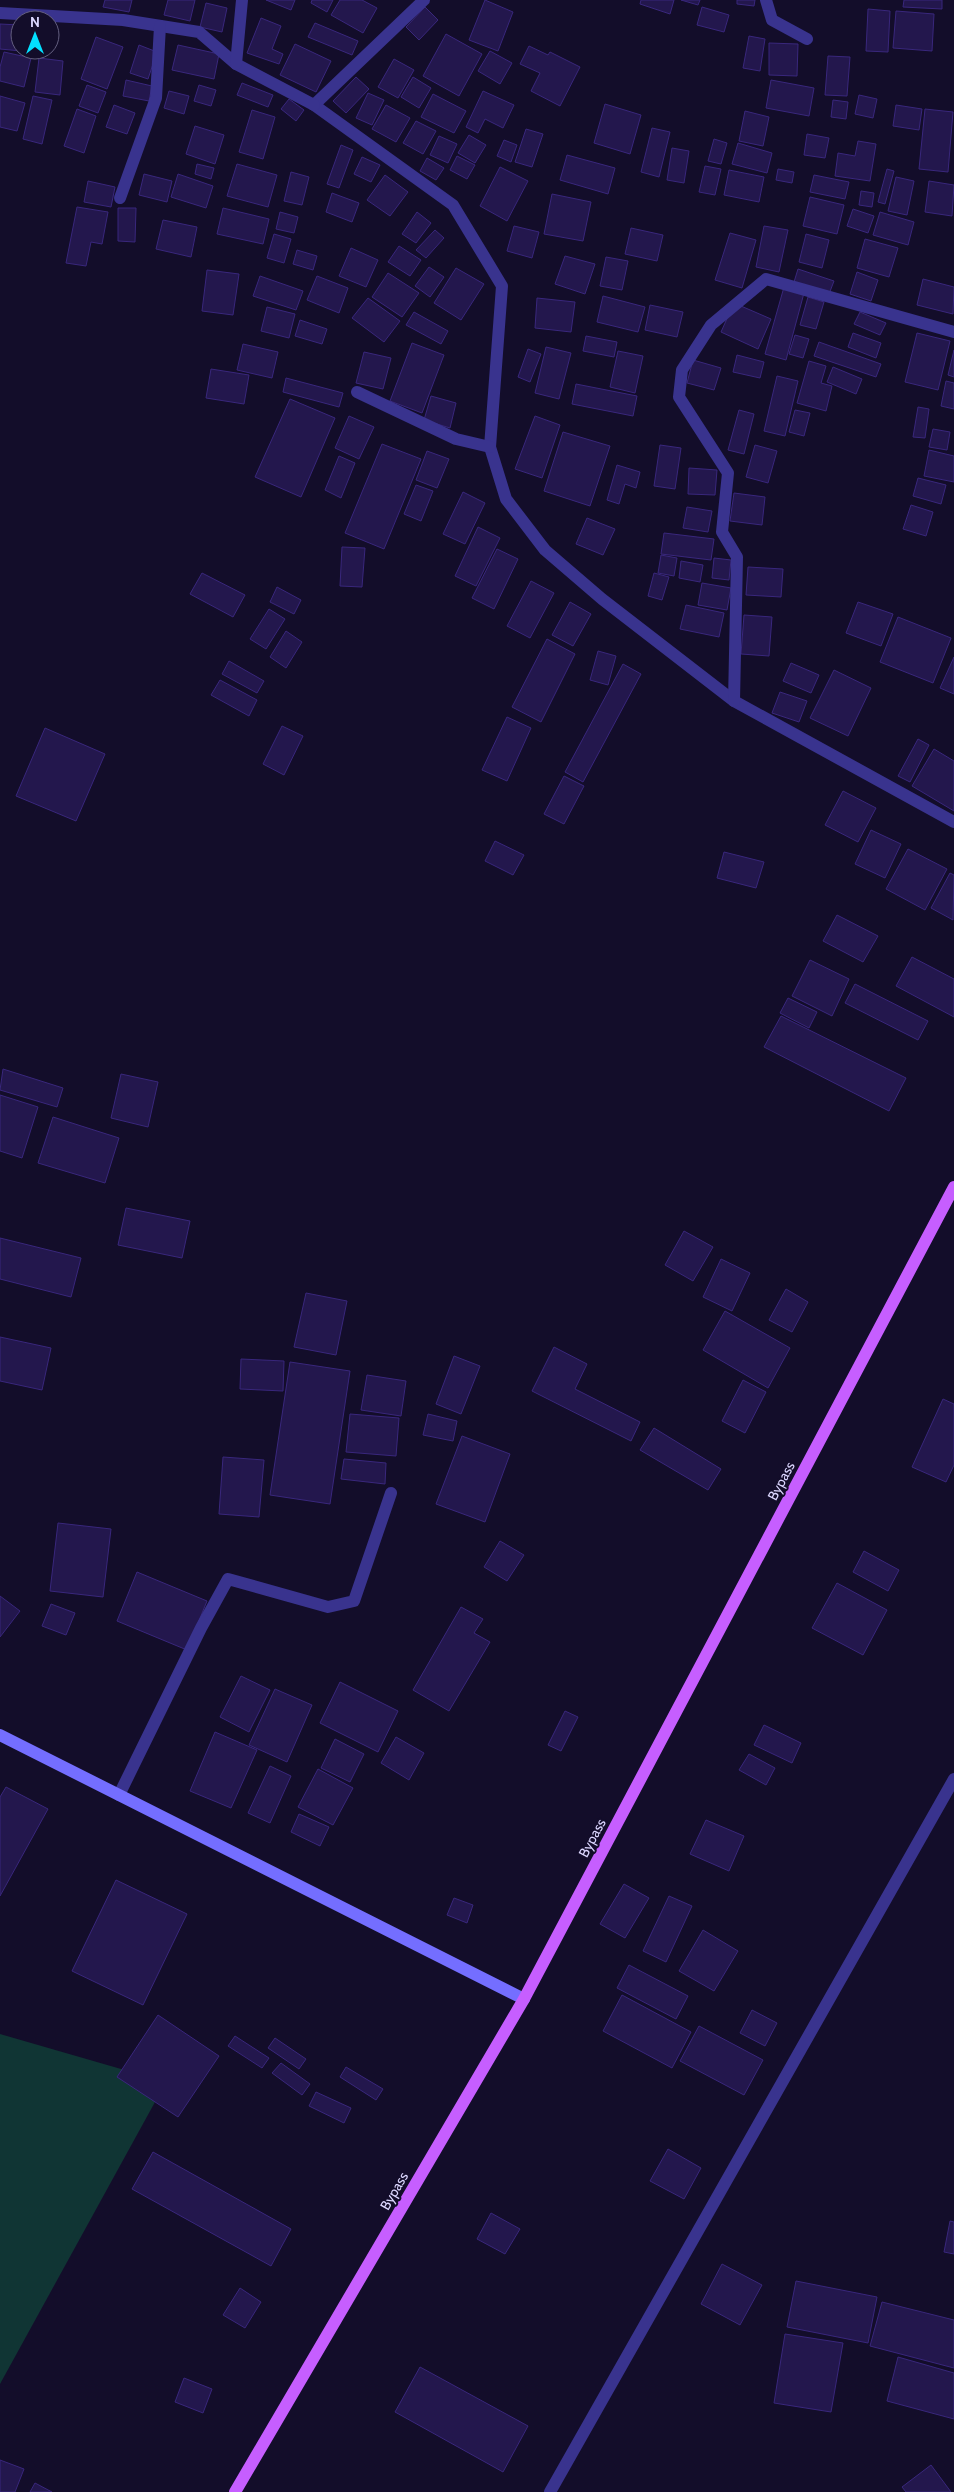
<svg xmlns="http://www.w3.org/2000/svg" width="954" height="2492" viewBox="0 0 954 2492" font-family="Cabin,sans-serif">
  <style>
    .green { fill: #103534 }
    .building { fill: #23174d; stroke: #39277c }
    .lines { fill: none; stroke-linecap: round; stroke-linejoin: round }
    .street { stroke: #39338e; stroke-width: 12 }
    .secondary { stroke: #746eff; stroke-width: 12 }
    .primary { stroke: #c65eff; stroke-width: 12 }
    .labels { text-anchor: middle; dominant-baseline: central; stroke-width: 4; stroke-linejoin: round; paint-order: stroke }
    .street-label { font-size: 14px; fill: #dcd7ff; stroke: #130d2a }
  </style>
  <rect width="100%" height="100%" fill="#130d2a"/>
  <polygon class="green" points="0,2034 166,2082 0,2384"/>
  <g class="building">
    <polygon points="105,0 132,0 129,12 103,7"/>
    <polygon points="168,0 195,0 190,21 164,15"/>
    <polygon points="266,0 295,0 291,10"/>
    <polygon points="312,0 333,0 327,12 311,3"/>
    <polygon points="340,0 362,0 377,8 363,33 331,15"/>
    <polygon points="485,0 513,12 498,51 469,40"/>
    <polygon points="641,0 674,0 670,14 640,4"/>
    <polygon points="681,0 700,0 698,5"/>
    <polygon points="737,0 755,0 754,6 737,4"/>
    <polygon points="904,0 942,0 942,9 903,7"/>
    <polygon points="206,3 227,8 222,32 200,27"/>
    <polygon points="425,7 438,20 419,40 406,27"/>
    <polygon points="702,7 729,15 724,32 697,25"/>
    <polygon points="868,9 890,11 888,52 866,51"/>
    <polygon points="896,11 934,14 932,51 893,48"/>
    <polygon points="261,18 281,26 272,49 283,54 279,64 247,53"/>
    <polygon points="315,23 358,41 352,55 308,37"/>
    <polygon points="0,24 20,25 21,51 0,49"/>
    <polygon points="446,34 482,54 459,96 423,76"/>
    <polygon points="749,36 765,39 760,71 743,68"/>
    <polygon points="96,37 123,47 107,89 81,79"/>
    <polygon points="769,43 798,44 797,76 769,75"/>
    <polygon points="295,44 331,61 316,92 280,75"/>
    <polygon points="139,45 157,52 148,79 130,73"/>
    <polygon points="178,45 219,54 214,79 172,70"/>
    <polygon points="529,46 548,55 550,52 580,67 560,106 531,91 540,73 520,64"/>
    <polygon points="490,51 512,63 500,84 478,71"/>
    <polygon points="4,52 31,58 24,87 0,81 0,67"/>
    <polygon points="828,56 850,57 847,96 825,95"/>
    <polygon points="39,58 63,61 60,95 35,92"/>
    <polygon points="394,59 414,70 398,98 378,87"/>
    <polygon points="356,77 369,89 346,113 333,101"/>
    <polygon points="413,77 431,88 419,108 401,97"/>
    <polygon points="126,80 152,86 149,101 123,96"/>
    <polygon points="771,80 814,88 809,116 766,108"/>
    <polygon points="242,83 273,95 268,107 237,95"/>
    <polygon points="87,85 106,92 98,113 79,106"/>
    <polygon points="199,85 216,90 211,106 194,101"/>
    <polygon points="169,91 189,96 184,114 164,108"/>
    <polygon points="483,91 514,105 503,128 485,119 478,133 466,127"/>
    <polygon points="368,93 384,100 372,125 356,118"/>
    <polygon points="433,94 466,111 454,133 421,117"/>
    <polygon points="859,95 877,99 873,118 855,114"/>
    <polygon points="0,96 25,103 17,131 0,127"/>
    <polygon points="33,96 52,100 42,144 23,139"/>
    <polygon points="289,99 304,110 296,121 281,109"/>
    <polygon points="833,100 848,102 846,119 831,117"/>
    <polygon points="605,104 641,115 630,154 594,143"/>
    <polygon points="114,105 135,113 127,134 106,127"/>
    <polygon points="386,105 410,118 396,142 372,129"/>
    <polygon points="896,105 922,109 919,130 893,126"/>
    <polygon points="77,109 96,116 84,153 64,146"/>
    <polygon points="925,109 953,112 948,172 919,169"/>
    <polygon points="252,110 275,117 263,159 239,152"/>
    <polygon points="745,111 769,117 763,146 739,141"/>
    <polygon points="416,121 436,131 423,154 403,143"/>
    <polygon points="195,126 224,135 215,164 186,154"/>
    <polygon points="652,128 670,132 659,177 641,172"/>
    <polygon points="526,129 543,134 532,167 515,162"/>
    <polygon points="807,134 829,138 825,158 804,155"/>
    <polygon points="469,135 486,145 475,163 458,153"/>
    <polygon points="439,136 457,144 448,163 430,155"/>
    <polygon points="714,139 727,143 721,164 708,161"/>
    <polygon points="504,140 517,145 511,162 497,156"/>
    <polygon points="858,141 876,144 870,181 835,176 838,153 855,156"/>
    <polygon points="738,143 772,153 767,173 732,164"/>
    <polygon points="341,145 353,150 339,188 327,184"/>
    <polygon points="672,148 689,151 684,183 667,180"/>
    <polygon points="567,155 615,168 608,194 560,180"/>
    <polygon points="457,156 475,165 467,179 450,170"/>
    <polygon points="362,157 380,165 371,182 354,174"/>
    <polygon points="427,158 444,168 436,180 420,171"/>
    <polygon points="197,164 214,168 211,179 195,174"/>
    <polygon points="237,164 277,175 268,207 227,196"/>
    <polygon points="705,166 721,169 715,195 699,192"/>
    <polygon points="500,167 528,181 507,221 480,206"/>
    <polygon points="778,169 794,172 792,183 776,180"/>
    <polygon points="887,169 894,171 885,204 878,202"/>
    <polygon points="729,170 764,177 759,202 724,195"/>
    <polygon points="291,172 309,177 302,205 284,201"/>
    <polygon points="144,174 172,181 167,202 139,195"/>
    <polygon points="178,174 213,186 206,208 171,197"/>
    <polygon points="385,175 408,192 390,216 367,200"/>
    <polygon points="814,175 849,182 845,199 810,192"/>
    <polygon points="896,177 914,181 907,215 888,211"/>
    <polygon points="88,181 115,187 111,207 84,202"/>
    <polygon points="929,181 954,185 952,216 925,212"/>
    <polygon points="861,191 874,193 872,207 859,205"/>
    <polygon points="332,193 359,203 352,222 326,212"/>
    <polygon points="552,194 591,202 583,241 544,234"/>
    <polygon points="810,197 844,205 837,234 803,226"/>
    <polygon points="77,207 108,212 102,244 91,242 86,266 66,263"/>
    <polygon points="118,208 136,208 135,242 118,241"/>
    <polygon points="223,208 269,219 263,244 217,234"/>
    <polygon points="853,209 874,216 868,233 847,226"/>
    <polygon points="280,212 298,217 294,233 276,229"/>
    <polygon points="417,212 431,223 416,243 402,234"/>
    <polygon points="880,212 914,222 908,245 873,235"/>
    <polygon points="163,220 197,227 191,257 156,249"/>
    <polygon points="514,226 539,232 532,258 507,251"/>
    <polygon points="764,226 788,230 779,272 756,267"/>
    <polygon points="631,228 663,235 657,261 625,254"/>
    <polygon points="435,230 444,238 426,258 416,250"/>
    <polygon points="730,233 756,240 742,288 715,280"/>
    <polygon points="274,234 291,239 284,263 267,258"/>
    <polygon points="806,234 829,240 822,268 799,262"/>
    <polygon points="865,239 898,248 889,277 857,268"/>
    <polygon points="399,246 421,260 410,276 388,262"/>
    <polygon points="351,248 378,260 366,287 339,276"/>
    <polygon points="297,250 317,256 313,270 293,264"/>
    <polygon points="565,256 595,264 585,294 555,284"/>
    <polygon points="606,257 628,261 622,290 600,286"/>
    <polygon points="429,267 444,277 430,297 415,286"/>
    <polygon points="456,268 484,284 461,320 434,303"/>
    <polygon points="798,269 834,281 829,294 794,282"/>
    <polygon points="207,270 239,274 233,315 202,311"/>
    <polygon points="857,272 878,280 871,301 850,294"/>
    <polygon points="388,273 419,293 402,317 372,297"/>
    <polygon points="260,276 303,291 296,310 253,296"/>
    <polygon points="317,276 348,288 339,313 307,300"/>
    <polygon points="923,279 954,287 953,314 917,305"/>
    <polygon points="784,287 804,293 786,360 765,354"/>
    <polygon points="603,296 645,307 638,332 597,322"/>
    <polygon points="808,297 824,302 816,329 800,325"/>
    <polygon points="368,298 400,321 384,342 352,318"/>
    <polygon points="537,298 575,302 571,332 535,328"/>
    <polygon points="734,303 771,319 758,349 721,332"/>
    <polygon points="650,305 683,312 677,337 645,330"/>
    <polygon points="267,307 295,314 289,338 261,331"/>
    <polygon points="414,312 448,331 441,344 406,325"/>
    <polygon points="860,312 886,323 880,335 854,324"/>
    <polygon points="300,320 327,329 322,344 295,336"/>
    <polygon points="853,333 881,343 876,358 848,347"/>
    <polygon points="917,333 950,341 938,390 905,382"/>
    <polygon points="795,335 809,339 803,358 789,354"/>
    <polygon points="586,336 617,342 614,357 583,351"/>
    <polygon points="819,342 881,364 876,377 814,356"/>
    <polygon points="412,343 444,355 422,413 390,401"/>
    <polygon points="243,344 278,352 272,378 237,370"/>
    <polygon points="546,347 571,353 559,399 535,393"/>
    <polygon points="528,349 541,354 530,382 518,377"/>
    <polygon points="954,350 954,377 948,375"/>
    <polygon points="618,351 643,356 635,393 610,387"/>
    <polygon points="364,352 391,358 383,389 356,383"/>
    <polygon points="737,355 764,362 760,378 733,372"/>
    <polygon points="693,360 721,368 714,390 687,383"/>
    <polygon points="809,361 826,366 821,383 832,386 826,411 797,403"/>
    <polygon points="833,367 862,379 856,394 827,382"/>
    <polygon points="211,369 249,375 244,404 206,398"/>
    <polygon points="777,376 798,381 785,436 764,431"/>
    <polygon points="286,378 343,393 339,407 283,392"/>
    <polygon points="946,381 954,383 954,409 941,406"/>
    <polygon points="576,384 637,396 633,416 572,404"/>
    <polygon points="431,396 456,403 450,428 424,420"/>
    <polygon points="290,399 335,418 301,497 255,477"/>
    <polygon points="918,407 929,409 925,438 913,437"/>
    <polygon points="739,410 754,414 744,454 728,450"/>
    <polygon points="795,410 810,413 804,436 789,432"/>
    <polygon points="349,416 374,427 359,459 335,448"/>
    <polygon points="535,416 560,425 542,478 515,469"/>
    <polygon points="933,429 950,432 947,450 929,447"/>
    <polygon points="563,432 610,446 590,506 544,491"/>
    <polygon points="382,444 421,459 384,549 345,533"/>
    <polygon points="660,445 681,448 675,489 654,486"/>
    <polygon points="755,445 777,451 768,483 746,477"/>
    <polygon points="929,450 954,456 954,482 924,476"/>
    <polygon points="427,451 449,459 437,488 416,480"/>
    <polygon points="339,456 355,463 341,498 325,490"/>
    <polygon points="617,465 640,472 636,488 625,484 619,504 607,500"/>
    <polygon points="689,468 717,470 715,495 688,494"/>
    <polygon points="918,478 946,485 941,504 913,496"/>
    <polygon points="416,485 433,491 421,521 404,514"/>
    <polygon points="463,492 485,503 465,544 443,534"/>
    <polygon points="734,493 765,497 762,525 730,521"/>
    <polygon points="911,505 933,512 926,536 903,529"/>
    <polygon points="687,507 712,511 708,532 683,528"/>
    <polygon points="587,518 615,529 603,555 576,544"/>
    <polygon points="478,527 500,538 476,586 455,576"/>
    <polygon points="664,533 714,539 711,560 661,554"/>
    <polygon points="342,547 365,548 362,587 340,586"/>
    <polygon points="497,549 518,559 494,609 472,598"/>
    <polygon points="661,555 677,558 674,576 658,573"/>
    <polygon points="714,558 731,560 729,580 712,578"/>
    <polygon points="681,561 703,565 700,582 679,578"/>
    <polygon points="748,567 783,569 781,597 746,595"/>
    <polygon points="202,573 245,595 233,617 190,594"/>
    <polygon points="654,573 669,577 662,600 648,596"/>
    <polygon points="531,581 554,593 530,638 507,626"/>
    <polygon points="702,583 731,588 727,610 698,605"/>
    <polygon points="277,587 301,600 294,614 270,602"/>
    <polygon points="570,602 591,614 573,646 552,635"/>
    <polygon points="858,602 893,614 881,646 846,633"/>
    <polygon points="686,605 724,613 719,637 680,629"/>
    <polygon points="269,609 285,619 266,649 250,639"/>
    <polygon points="744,615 772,617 769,656 741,654"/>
    <polygon points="898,617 951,638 933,683 880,662"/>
    <polygon points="286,631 302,642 286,668 270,657"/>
    <polygon points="547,639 575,654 541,722 512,707"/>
    <polygon points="598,651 616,656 608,685 590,680"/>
    <polygon points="954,657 954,694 940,688"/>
    <polygon points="229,661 264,681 257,693 222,674"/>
    <polygon points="791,663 819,675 811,693 783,681"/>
    <polygon points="623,664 641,674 583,782 565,772"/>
    <polygon points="834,670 871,688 848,736 810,718"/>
    <polygon points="220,680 257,700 249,716 211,695"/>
    <polygon points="780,692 807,701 799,722 772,713"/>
    <polygon points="507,717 531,728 507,781 482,770"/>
    <polygon points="282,726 303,736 284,775 263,764"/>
    <polygon points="45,728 105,754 76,821 16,796"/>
    <polygon points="918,739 929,745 910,782 898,776"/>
    <polygon points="934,749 954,761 954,811 912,786"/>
    <polygon points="564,776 584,786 564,824 544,814"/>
    <polygon points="843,791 876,808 858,842 825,825"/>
    <polygon points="871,830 901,844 885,878 855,864"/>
    <polygon points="495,841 524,855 513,875 485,861"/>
    <polygon points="908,849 947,869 925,910 886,889"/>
    <polygon points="724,852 764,862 756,888 717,878"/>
    <polygon points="950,873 954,875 953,920 931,908"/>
    <polygon points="837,915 878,936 863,962 823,941"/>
    <polygon points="912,957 954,979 954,1017 896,986"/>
    <polygon points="810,960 849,979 832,1016 792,996"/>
    <polygon points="855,984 928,1021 918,1040 845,1003"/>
    <polygon points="788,998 817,1012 809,1028 780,1013"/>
    <polygon points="781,1016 906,1078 889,1111 764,1047"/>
    <polygon points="3,1069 63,1088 57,1107 0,1090"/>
    <polygon points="121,1074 158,1082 148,1127 111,1118"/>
    <polygon points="0,1095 38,1107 22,1158 0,1151"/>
    <polygon points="53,1117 119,1138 105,1183 38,1163"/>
    <polygon points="126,1208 190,1221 182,1258 118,1245"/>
    <polygon points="684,1231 713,1247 693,1281 665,1265"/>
    <polygon points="0,1238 81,1258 71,1297 0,1279"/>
    <polygon points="721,1259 750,1273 732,1311 703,1297"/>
    <polygon points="786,1289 808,1302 792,1332 769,1320"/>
    <polygon points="306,1293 347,1301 336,1355 294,1347"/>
    <polygon points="725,1311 790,1348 768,1388 703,1350"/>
    <polygon points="0,1337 51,1348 42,1390 0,1381"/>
    <polygon points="554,1347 587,1364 575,1389 640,1422 631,1441 532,1391"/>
    <polygon points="454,1356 480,1366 461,1414 436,1404"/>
    <polygon points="241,1359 284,1361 283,1391 240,1389"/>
    <polygon points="290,1362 350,1371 330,1504 270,1495"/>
    <polygon points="367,1375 406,1381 401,1416 361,1410"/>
    <polygon points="743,1380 766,1392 745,1433 722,1421"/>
    <polygon points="943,1399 954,1404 954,1465 946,1482 912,1467"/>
    <polygon points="350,1414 399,1418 396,1456 346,1452"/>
    <polygon points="428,1414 457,1421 453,1441 423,1435"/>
    <polygon points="654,1428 721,1469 708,1490 640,1450"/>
    <polygon points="462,1436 510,1454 485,1522 436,1504"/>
    <polygon points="223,1457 264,1460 259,1517 219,1514"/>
    <polygon points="344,1459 386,1463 385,1484 341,1479"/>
    <polygon points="58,1523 111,1529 103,1597 50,1591"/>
    <polygon points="500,1541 524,1555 507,1581 484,1567"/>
    <polygon points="864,1551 899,1570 888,1591 853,1572"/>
    <polygon points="137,1572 207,1601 187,1650 117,1621"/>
    <polygon points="837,1583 887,1610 863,1655 812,1628"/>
    <polygon points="0,1596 20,1611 0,1637"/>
    <polygon points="51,1604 75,1613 66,1635 42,1626"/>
    <polygon points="461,1607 483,1619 474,1633 490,1642 449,1711 413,1690"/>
    <polygon points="241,1676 270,1690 249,1732 220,1717"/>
    <polygon points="340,1682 398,1711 378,1752 320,1723"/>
    <polygon points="275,1689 312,1705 287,1762 249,1745"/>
    <polygon points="565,1711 578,1717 561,1751 548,1745"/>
    <polygon points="764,1725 801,1743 792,1763 754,1745"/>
    <polygon points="215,1732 257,1750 231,1808 190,1791"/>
    <polygon points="396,1737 424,1753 409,1780 381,1763"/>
    <polygon points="335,1739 364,1754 350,1782 321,1768"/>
    <polygon points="749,1754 775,1768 766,1785 739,1770"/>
    <polygon points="270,1766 291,1776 270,1823 248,1813"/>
    <polygon points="318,1769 353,1788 333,1825 298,1807"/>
    <polygon points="6,1787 48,1809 0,1896 0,1797"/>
    <polygon points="299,1814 329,1827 320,1846 291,1832"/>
    <polygon points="706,1820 744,1836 729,1871 690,1854"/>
    <polygon points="116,1880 187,1914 143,2005 72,1971"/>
    <polygon points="624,1884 649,1898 625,1938 600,1924"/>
    <polygon points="669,1896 692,1906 666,1962 643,1951"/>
    <polygon points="454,1898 473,1905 467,1923 447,1915"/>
    <polygon points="703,1930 738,1951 714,1991 679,1971"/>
    <polygon points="629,1965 688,1996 676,2019 617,1988"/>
    <polygon points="622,1995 691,2032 672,2068 603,2031"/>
    <polygon points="752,2010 777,2023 765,2046 740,2033"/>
    <polygon points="158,2015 219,2056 178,2117 117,2077"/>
    <polygon points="699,2026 763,2060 744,2095 680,2061"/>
    <polygon points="235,2036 269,2058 262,2068 228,2046"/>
    <polygon points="275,2038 306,2059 299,2069 268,2048"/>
    <polygon points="281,2063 310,2084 302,2095 272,2073"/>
    <polygon points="346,2067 383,2089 376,2100 340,2077"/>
    <polygon points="316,2092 351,2108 344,2123 309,2106"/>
    <polygon points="668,2149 701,2168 684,2199 650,2181"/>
    <polygon points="153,2152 291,2229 271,2266 132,2189"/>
    <polygon points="491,2213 520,2229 505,2254 477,2239"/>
    <polygon points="950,2221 954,2222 954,2254 944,2252"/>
    <polygon points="722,2264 762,2285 740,2325 701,2304"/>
    <polygon points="796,2281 877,2297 868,2343 787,2327"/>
    <polygon points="240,2288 261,2302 245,2328 223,2315"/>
    <polygon points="882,2302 954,2320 954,2368 870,2346"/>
    <polygon points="785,2334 843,2343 831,2412 774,2403"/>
    <polygon points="898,2357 954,2373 954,2419 887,2401"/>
    <polygon points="420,2367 528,2426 503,2472 395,2412"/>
    <polygon points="184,2378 212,2389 203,2413 175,2402"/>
    <polygon points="0,2460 24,2469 15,2492 0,2492"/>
    <polygon points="931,2465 951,2492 906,2492 902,2487"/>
    <polygon points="35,2483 52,2492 30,2492"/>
  </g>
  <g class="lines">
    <g class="street">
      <polyline points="424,0 314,105 453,205 502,286 490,447 506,499 545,550 602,599 734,701 954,822"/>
      <polyline points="766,0 772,20 807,39"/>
      <polyline points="0,13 123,20 199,32 236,64 314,105"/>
      <polyline points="236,64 242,0"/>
      <polyline points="120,198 156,98 160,26"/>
      <polyline points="357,392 456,439 490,447"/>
      <polyline points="734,701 737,557 722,532 728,473 679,397 682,370 711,325 766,279 954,332"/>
      <polyline points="119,1795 201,1628 228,1579 328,1607 354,1601 391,1493"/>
      <polyline points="550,2492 954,1779"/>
    </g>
    <polyline class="secondary" points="0,1735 524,1999"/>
    <polyline class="primary" points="235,2492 524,1999 954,1187"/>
  </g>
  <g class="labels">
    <g class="street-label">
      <text transform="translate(781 1481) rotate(-62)">Bypass</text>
      <text transform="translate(592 1838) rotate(-62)">Bypass</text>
      <text transform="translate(394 2191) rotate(-60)">Bypass</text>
    </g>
  </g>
  <g transform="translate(35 35)"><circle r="24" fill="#130d2a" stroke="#635e7f"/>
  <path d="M0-4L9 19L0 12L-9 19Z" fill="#03e0ff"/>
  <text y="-8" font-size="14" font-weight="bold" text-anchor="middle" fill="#dcd7ff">N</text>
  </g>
</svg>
